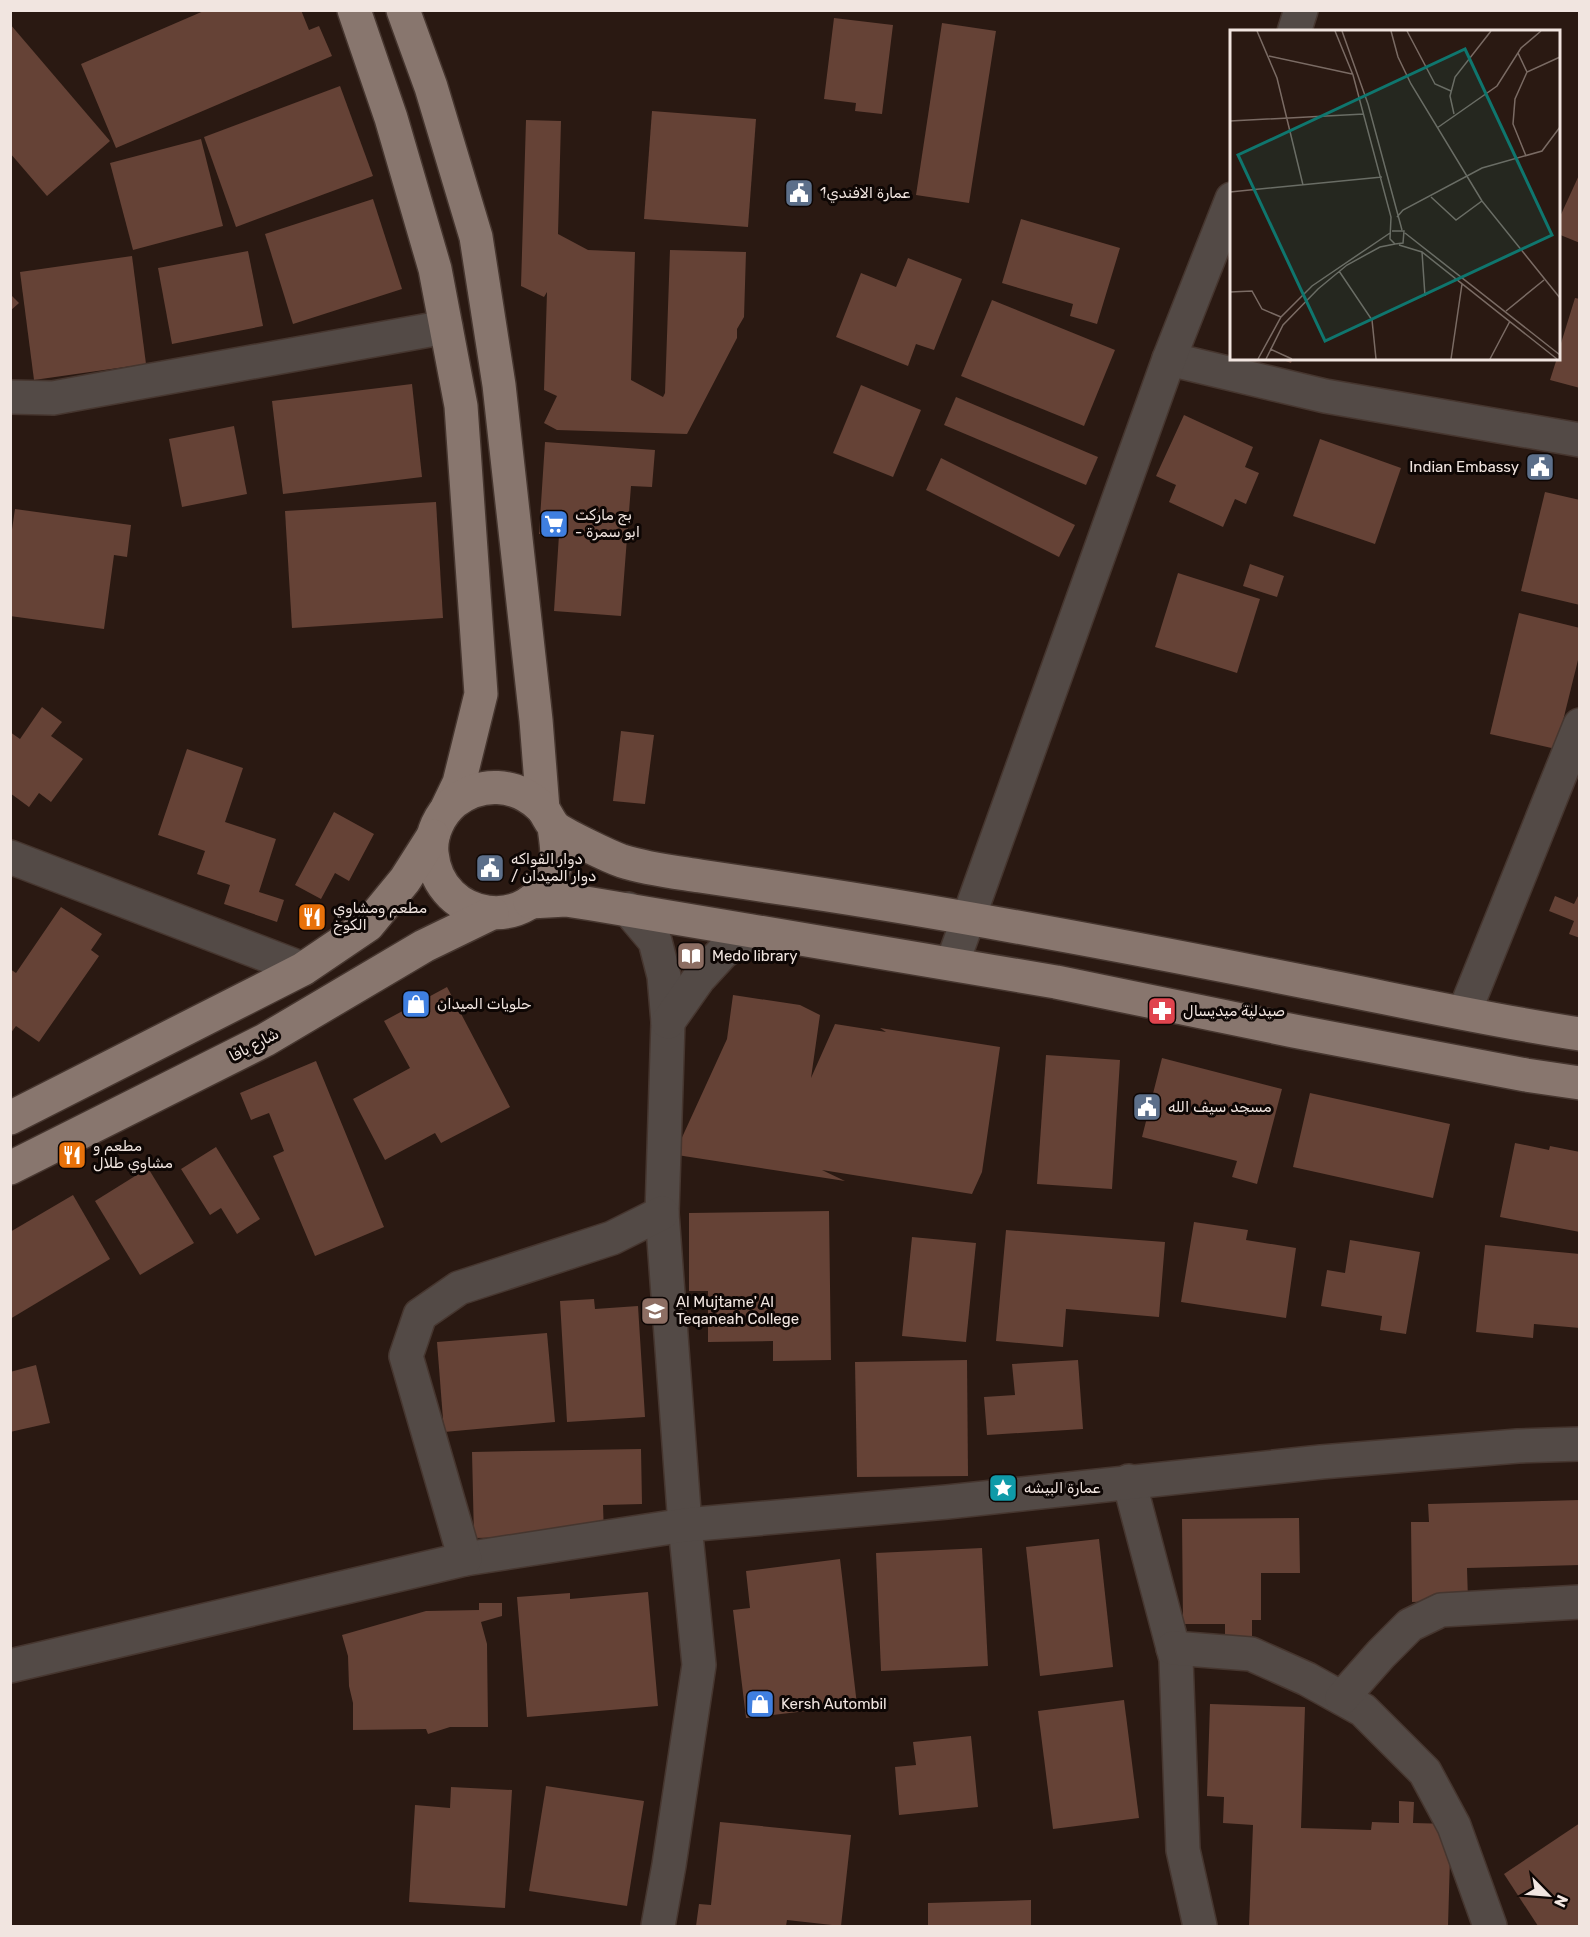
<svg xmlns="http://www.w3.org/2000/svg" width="1590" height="1937" viewBox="0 0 1590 1937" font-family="Rubik,'Noto Sans Arabic',sans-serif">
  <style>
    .building { fill: #654236 }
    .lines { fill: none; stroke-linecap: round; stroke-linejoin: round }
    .minor-casing { stroke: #46362f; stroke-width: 36 }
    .major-casing { stroke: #46362f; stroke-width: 36 }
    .minor { stroke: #534a46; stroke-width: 33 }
    .major { stroke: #88766e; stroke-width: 33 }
    .labels { text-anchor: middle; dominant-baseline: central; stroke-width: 6; stroke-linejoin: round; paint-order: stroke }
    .poi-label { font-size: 15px; fill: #f1e5e0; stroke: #0d0604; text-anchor: start }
    .street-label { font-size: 15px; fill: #f1e5e0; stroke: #0d0604 }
    .inset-road { fill: none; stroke: #7a6b64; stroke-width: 1.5 }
    .view { fill: #0f766e; fill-opacity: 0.15; stroke: #0f766e; stroke-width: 3 }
    .inset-edge { fill: none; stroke: #f1e5e0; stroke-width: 3 }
  </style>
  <rect width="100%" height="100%" fill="#2a1912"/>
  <g class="building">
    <polygon points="206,10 301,10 309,30 319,26 332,56 116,148 81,64"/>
    <polygon points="834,18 893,25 882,114 855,111 856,103 824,99"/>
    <polygon points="942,23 996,31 969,203 916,195"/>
    <polygon points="10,24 110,141 47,196 10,153"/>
    <polygon points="340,86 373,176 236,227 204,137"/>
    <polygon points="652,111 756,119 748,227 644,219"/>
    <polygon points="526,120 561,121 558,234 588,250 635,252 631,380 663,397 665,393 670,250 746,252 744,317 737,329 737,338 687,434 557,430 544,423 557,396 544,390 547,292 544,297 521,286"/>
    <polygon points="201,139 223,226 133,250 110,163"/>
    <polygon points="1580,173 1580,243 1558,234 1558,221"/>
    <polygon points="373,199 402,289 293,324 265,234"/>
    <polygon points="1021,219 1120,248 1097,324 1070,316 1073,304 1002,283"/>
    <polygon points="248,251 263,326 172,344 158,268"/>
    <polygon points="132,256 146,364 34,380 20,272"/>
    <polygon points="908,258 962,279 934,350 916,344 908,366 836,337 861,273 896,287"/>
    <polygon points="10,294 19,303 10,311"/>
    <polygon points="1575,298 1580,299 1580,388 1550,380 1557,358 1558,358 1558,353"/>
    <polygon points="992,300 1115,350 1084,426 961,376"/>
    <polygon points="1278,358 1293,358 1291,363"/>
    <polygon points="412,384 422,477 283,494 272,401"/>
    <polygon points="861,385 921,410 893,477 833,453"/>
    <polygon points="956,397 1098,457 1086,485 944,425"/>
    <polygon points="1184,415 1253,447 1245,467 1259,473 1246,504 1235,499 1223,527 1169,502 1176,485 1156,476"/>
    <polygon points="234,426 247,494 182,507 169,439"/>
    <polygon points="1320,439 1401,468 1375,544 1293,516"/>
    <polygon points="545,442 655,450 652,487 631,486 621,616 554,611 559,535 539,534"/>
    <polygon points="941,458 1075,525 1059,557 926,490"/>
    <polygon points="1545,492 1580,500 1580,605 1521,591"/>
    <polygon points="436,502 443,618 292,628 285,511"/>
    <polygon points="15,509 131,525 127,557 114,555 104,629 10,616 10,543"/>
    <polygon points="1250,564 1284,576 1277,597 1243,586"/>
    <polygon points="1178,573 1260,599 1237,673 1155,647"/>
    <polygon points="1519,613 1580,628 1580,652 1556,749 1490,734"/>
    <polygon points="42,707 62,722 51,736 83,759 51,802 39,793 29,807 10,793 10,732 20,739"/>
    <polygon points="621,731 654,735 645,804 613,801"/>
    <polygon points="187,749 243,768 225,822 276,839 259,892 284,900 277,922 224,904 230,885 197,874 205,851 158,835"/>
    <polygon points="334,812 374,834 349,881 335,873 321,899 295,885"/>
    <polygon points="1580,892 1580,938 1569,934 1574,921 1549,911 1555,896 1574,904"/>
    <polygon points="61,907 102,934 91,950 99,956 39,1042 16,1026 10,1034 10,969 16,973"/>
    <polygon points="447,987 510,1107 441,1143 435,1133 385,1160 353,1099 410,1068 384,1021"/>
    <polygon points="733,995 800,1005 820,1015 811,1078 835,1024 886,1032 880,1028 1000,1047 982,1172 972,1194 822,1170 845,1181 677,1155 679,1144 727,1039"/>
    <polygon points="1046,1055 1120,1060 1112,1189 1037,1184"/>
    <polygon points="1162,1058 1282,1089 1257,1184 1232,1177 1237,1161 1142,1137"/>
    <polygon points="316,1061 384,1227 315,1256 273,1156 284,1151 269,1113 251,1120 240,1093"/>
    <polygon points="1310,1093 1450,1124 1433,1198 1293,1167"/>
    <polygon points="1515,1143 1549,1150 1550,1146 1580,1152 1580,1232 1500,1217"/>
    <polygon points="216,1147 260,1219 237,1234 221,1208 210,1215 181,1169"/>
    <polygon points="148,1168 194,1243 140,1275 95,1201"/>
    <polygon points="73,1195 110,1259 10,1319 10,1232"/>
    <polygon points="829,1211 831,1360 773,1361 773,1341 708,1342 708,1291 689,1291 689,1213"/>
    <polygon points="1194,1222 1248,1230 1246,1240 1296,1248 1286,1318 1181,1302"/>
    <polygon points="1006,1230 1165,1242 1159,1317 1066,1309 1063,1347 996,1341"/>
    <polygon points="912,1237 976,1243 966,1342 902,1336"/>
    <polygon points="1350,1240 1420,1252 1406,1334 1380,1330 1382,1316 1321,1306 1327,1270 1345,1273"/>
    <polygon points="1485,1245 1580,1254 1580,1328 1534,1324 1533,1338 1476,1332"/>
    <polygon points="594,1299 595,1309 638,1306 645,1417 567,1422 560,1301"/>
    <polygon points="547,1333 555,1422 444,1432 437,1342"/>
    <polygon points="967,1360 968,1476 857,1477 855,1362"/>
    <polygon points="1078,1360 1083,1429 987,1435 984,1397 1015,1395 1012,1364"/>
    <polygon points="36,1365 50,1423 10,1432 10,1372"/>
    <polygon points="641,1449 642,1504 603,1505 604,1535 474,1538 472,1452"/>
    <polygon points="1580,1500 1580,1565 1467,1568 1468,1600 1412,1602 1411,1522 1429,1522 1428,1504"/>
    <polygon points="1299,1518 1300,1573 1261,1573 1261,1620 1252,1620 1252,1639 1225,1639 1225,1624 1183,1624 1182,1519"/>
    <polygon points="1099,1539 1113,1667 1040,1676 1026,1547"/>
    <polygon points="982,1548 988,1666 881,1671 876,1553"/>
    <polygon points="840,1559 857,1705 746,1718 733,1610 750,1608 746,1571"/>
    <polygon points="648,1592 658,1706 527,1717 517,1597 570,1593 570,1599"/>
    <polygon points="479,1603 502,1603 502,1616 481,1622 487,1644 488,1727 450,1727 428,1734 426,1729 353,1730 353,1703 349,1686 348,1656 342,1635 426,1611 479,1610"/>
    <polygon points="1124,1700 1139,1818 1053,1829 1038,1711"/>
    <polygon points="1210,1704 1305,1707 1301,1828 1371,1830 1372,1822 1399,1823 1399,1801 1414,1802 1413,1823 1451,1824 1448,1926 1344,1925 1344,1926 1249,1926 1253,1825 1223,1823 1224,1797 1207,1796"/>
    <polygon points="971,1736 978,1807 899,1815 895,1767 916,1765 913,1742"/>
    <polygon points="546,1786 644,1801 627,1906 529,1891"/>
    <polygon points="451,1787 512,1790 505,1908 409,1902 415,1805 450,1808"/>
    <polygon points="720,1822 851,1835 841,1926 787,1920 786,1926 696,1926 699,1904 711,1905"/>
    <polygon points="1580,1823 1580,1926 1538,1926 1504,1874"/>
    <polygon points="1031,1900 1031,1926 928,1926 928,1903"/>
  </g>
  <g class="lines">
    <g class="minor-casing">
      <g id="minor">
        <polyline points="1294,32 1301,10"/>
        <polyline points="1169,359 1325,396 1580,440"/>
        <polyline points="10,397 53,398 446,327"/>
        <polyline points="10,857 303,969"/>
        <polyline points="628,909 655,941 664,976 668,1022 662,1213 685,1525 699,1665 669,1865 658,1926"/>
        <polyline points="952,964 1169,359 1232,199"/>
        <polyline points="1464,1013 1580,725"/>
        <polyline points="668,1022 699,978 722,953 751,931"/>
        <polyline points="1129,1481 1176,1659 1183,1850 1200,1926"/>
        <polyline points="465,1559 685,1525 947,1502 1321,1462 1518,1446 1580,1444"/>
        <polyline points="1173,1648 1251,1654 1307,1679 1363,1710 1425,1772 1454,1826 1490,1926"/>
        <polyline points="10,1666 465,1559 406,1356 420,1315 459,1288 612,1238 662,1213"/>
        <polyline points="1342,1698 1381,1654 1410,1625 1441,1610 1580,1602"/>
      </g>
    </g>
    <g class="major-casing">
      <g id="major">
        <polyline points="354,10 391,118 435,269 461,406 481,694 459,783 447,808"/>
        <polyline points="403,10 431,87 476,237 499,385 536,720 543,809"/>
        <path d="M554,827C556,842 559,856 554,870C533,934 439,924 432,853C430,834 440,814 454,802C481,781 515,783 540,806C547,812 549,823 557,829C569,837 608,856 622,861C647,869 674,872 700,876C734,881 767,886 801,891C968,916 1135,948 1301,981C1394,999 1486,1020 1580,1034"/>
        <polyline points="530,902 566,900 592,904 1056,982 1294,1031 1526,1075 1580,1083"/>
        <polyline points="10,1118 303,969 368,925 405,880 433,836"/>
        <polyline points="10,1168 265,1040 424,946 492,913"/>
      </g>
    </g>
    <use href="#minor" class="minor"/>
    <use href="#major" class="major"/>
  </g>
  <defs>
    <g id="civic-square" transform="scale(1.5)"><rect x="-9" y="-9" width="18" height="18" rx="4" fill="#5c6f8a" stroke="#0d0604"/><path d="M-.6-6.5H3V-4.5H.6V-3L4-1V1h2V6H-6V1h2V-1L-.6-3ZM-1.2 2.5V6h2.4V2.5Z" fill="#fff"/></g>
    <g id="supermarket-square" transform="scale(1.5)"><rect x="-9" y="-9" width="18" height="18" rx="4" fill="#3f7fe0" stroke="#0d0604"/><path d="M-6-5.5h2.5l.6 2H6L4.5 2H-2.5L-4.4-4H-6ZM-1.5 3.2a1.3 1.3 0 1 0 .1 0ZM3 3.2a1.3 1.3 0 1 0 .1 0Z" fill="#fff"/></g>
    <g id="restaurant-square" transform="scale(1.5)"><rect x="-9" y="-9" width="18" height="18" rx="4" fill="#e8710a" stroke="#0d0604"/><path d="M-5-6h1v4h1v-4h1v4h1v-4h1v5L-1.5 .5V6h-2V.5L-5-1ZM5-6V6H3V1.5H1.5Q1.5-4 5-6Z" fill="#fff"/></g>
    <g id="library-square" transform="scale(1.5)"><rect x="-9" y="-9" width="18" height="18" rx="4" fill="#8d6e63" stroke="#0d0604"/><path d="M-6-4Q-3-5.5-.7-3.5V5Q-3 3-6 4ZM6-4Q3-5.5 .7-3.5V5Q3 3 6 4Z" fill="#fff"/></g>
    <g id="shop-square" transform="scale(1.5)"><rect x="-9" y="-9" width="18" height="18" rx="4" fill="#3f7fe0" stroke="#0d0604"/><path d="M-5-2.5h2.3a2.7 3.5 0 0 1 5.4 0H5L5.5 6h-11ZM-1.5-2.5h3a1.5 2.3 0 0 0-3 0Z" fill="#fff"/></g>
    <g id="pharmacy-square" transform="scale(1.5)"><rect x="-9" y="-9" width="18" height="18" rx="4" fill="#e0444e" stroke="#0d0604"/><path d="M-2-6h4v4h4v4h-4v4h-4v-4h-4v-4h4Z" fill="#fff"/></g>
    <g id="university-square" transform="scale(1.5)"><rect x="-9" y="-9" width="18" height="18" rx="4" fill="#8d6e63" stroke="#0d0604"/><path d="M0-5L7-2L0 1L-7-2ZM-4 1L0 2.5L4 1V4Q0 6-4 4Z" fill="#fff"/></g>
    <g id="sight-square" transform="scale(1.5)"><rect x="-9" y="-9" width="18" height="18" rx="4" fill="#0f9aa8" stroke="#0d0604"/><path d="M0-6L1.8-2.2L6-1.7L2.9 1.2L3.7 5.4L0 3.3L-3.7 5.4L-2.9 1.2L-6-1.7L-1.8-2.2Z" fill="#fff"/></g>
  </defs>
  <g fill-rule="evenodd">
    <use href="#civic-square" x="799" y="193"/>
    <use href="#civic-square" x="1540" y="467"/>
    <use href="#supermarket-square" x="554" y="524"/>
    <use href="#civic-square" x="490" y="868"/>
    <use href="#restaurant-square" x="312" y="917"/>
    <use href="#library-square" x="691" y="956"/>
    <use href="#shop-square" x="416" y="1004"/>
    <use href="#pharmacy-square" x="1162" y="1011"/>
    <use href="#civic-square" x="1147" y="1107"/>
    <use href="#restaurant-square" x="72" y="1155"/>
    <use href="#university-square" x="655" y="1311"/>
    <use href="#sight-square" x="1003" y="1488"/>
    <use href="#shop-square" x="760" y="1704"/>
  </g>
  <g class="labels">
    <g class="poi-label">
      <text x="820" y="193">عمارة الافندي1</text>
      <text x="1519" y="467" text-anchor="end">Indian Embassy</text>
      <text x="575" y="515">بج ماركت<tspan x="575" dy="17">- ابو سمرة</tspan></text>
      <text x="511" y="859">دوار الفواكه<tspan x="511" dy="17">/ دوار الميدان</tspan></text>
      <text x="333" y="908">مطعم ومشاوي<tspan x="333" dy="17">الكوخ</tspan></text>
      <text x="712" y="956">Medo library</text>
      <text x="437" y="1004">حلويات الميدان</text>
      <text x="1183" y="1011">صيدلية ميديسال</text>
      <text x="1168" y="1107">مسجد سيف الله</text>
      <text x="93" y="1146">مطعم و<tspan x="93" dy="17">مشاوي طلال</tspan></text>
      <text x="676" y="1302">Al Mujtame' Al<tspan x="676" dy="17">Teqaneah College</tspan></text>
      <text x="1024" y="1488">عمارة البيشه</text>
      <text x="781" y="1704">Kersh Autombil</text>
    </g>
    <g class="street-label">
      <text transform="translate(254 1045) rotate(-28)">شارع يافا</text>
    </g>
  </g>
  <g transform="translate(1230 30)">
    <rect width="330" height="330" fill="#2a1912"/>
    <path class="inset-road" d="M27,1L47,48L73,155M105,1L123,45L161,187L160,209L165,214L173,213L174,201H162M112,1L138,74L172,200M161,1L168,27L181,54L252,171M177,1L205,54L221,61M288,23L297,42M39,26L122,44M224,84L220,66L225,47L261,1M0,91L134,84M207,98L267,56L291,18L311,1M296,126L283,94L285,69L297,42L330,27M0,162L152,147M201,167L226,190L252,171L330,268M167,187L173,180L252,138L312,121L330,97M175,203L330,325M169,215L192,222L327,329M192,222L195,266M109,241L142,290L146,329M0,262L22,261L32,279L51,287M276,281L314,250M40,319L62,329M28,329L51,287L82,256L160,203M36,329L53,295L88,259L117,235L150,217L165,214M221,329L232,254M260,329L280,291"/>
    <path class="view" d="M235,19L322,205L95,311L8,125Z"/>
    <rect width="330" height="330" class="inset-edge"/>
  </g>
  <rect width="1590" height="1937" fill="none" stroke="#f1e5e0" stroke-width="24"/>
  <g transform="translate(1548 1895) rotate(115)" stroke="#0d0604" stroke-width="4.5" paint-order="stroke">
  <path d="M0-4.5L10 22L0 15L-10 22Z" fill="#f1e5e0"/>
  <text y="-9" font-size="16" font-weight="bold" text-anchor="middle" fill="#f1e5e0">N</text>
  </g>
</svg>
